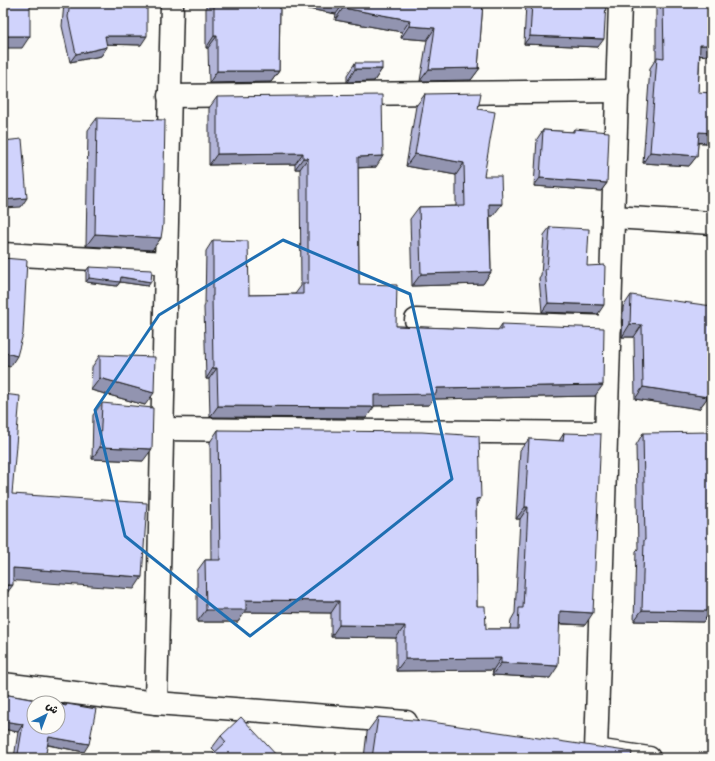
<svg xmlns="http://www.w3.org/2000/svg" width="715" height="761" viewBox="0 0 715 761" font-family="'Playpen Sans','Playpen Sans Arabic',sans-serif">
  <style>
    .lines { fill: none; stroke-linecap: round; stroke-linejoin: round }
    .minor-casing { stroke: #1c1c1c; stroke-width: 25 }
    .minor { stroke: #fdfcf7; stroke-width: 22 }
    .wall { fill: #b3b5d9; stroke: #1c1c1c }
    .shaded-wall { fill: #9294b0; stroke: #1c1c1c }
    .building { fill: #d0d3fc; stroke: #1c1c1c }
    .marked { fill: none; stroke: #1f6fb2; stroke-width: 3; stroke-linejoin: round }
  </style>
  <rect width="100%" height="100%" fill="#fdfcf7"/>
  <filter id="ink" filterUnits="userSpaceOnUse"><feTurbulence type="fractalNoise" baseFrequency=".025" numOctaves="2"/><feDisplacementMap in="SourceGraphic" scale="8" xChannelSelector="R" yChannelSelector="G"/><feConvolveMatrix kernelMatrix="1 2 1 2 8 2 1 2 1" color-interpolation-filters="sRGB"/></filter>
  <g filter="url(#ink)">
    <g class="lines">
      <g class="minor-casing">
        <g id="minor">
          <polyline points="169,96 618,91"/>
          <polyline points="613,217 712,223"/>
          <polyline points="3,254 166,263"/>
          <polyline points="416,320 610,327"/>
          <polyline points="162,429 606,433"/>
          <polyline points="3,684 156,703 406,722"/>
          <polyline points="156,703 172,3"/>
          <polyline points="596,750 620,3"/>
          <polyline points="602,751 649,758"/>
        </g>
      </g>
      <use href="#minor" class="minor"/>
    </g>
    <g class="wall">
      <polygon points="64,3 147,3 141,45 106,44 107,47 101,56 70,62 62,26"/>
      <polygon points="206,3 483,3 478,68 480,68 471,80 420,81 427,40 401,38 402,32 335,20 336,14 280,4 279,71 271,82 209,83 208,48 206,48"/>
      <polygon points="526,3 606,3 598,47 524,44"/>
      <polygon points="656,3 712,3 712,55 700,55 698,92 712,133 712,138 708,143 698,143 697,156 689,166 643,163 650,68 656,59"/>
      <polygon points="355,63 382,69 374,81 347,82 347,75"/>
      <polygon points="425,94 478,109 484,176 493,216 490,216 491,272 483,284 412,286 410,219 419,207 456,206 456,175 406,166 416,106"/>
      <polygon points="217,97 376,167 358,168 359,284 396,326 498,330 502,324 595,396 433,399 429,405 374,406 366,418 210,417 209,379 206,379 204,307 205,305 206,251 213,240 249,295 295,294 301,286 300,169 295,169 295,164 209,165 209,108"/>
      <polygon points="97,118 161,238 152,250 86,246 88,130"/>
      <polygon points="574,129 607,183 601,191 534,186 537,139 543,130 572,132"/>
      <polygon points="550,227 587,266 598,314 542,312 539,278 541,275 544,235"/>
      <polygon points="89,267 148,286 120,282 117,286 86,282 86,271"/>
      <polygon points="631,295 708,397 699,409 635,399 634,337 622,337 623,307"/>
      <polygon points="100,355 145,405 91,390 92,367"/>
      <polygon points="102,403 143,461 92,459 93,415"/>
      <polygon points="218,430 476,506 477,606 486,629 510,629 511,620 515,613 520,519 516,519 520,450 529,439 559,441 564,433 585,625 560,624 550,678 492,675 493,670 396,671 396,638 331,637 331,613 245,612 238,622 197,622 197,571 205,560 211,560 210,442"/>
      <polygon points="643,433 711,611 703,622 634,621 636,551 638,549 636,445"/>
      <polygon points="3,694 66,705 67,704 84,752 47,745 45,758 14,758 18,732 3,729"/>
      <polygon points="378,717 631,758 364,758 367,732"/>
      <polygon points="221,736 279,758 216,752 212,748"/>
    </g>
    <g class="shaded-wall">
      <polygon points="276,3 344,3 336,14"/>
      <polygon points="343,8 410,20 402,32 335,20"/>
      <polygon points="409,26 435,28 427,40 401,38"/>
      <polygon points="3,36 30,36 22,48 3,48"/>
      <polygon points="105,36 147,36 141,45 99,44"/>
      <polygon points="214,36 217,36 208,48 206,48"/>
      <polygon points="530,36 604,39 598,47 524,44"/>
      <polygon points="700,45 712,45 712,55 693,56"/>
      <polygon points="107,47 101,56 70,62 76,54"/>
      <polygon points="480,68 471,80 420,81 429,69"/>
      <polygon points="355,69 382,69 374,81 347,82"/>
      <polygon points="217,71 279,71 271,82 209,83"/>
      <polygon points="699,132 712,133 712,138 708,143 692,142"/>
      <polygon points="650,152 697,156 689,166 643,163"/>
      <polygon points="303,153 295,164 209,165 217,154"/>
      <polygon points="415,154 464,163 456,175 406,166"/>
      <polygon points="383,156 376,167 350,168 358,157"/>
      <polygon points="303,158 308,158 300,169 295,169"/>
      <polygon points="540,178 607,183 601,191 534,186"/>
      <polygon points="27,198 21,207 3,208 3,200"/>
      <polygon points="489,204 502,204 493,216 481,216"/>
      <polygon points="95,234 161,238 152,250 86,246"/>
      <polygon points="491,272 483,284 412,286 421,274"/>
      <polygon points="121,277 151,282 148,286 120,282 117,286 86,282 89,278"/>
      <polygon points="548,303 604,305 598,314 542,312"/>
      <polygon points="630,324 642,325 634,337 622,337"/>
      <polygon points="3,352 17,356 10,367 3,365"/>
      <polygon points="213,368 217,368 209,379 206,379"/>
      <polygon points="100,378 154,393 145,405 91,390"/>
      <polygon points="603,385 595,396 433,399 429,405 366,406 374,395 437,388"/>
      <polygon points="643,387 708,397 699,409 635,399"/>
      <polygon points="218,406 374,407 366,418 210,417"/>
      <polygon points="100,447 152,449 143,461 92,459"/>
      <polygon points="481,498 473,510 476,499"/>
      <polygon points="525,507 528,507 520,519 516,519"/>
      <polygon points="13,568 142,577 134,589 5,580"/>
      <polygon points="3,585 13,585 4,597 3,597"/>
      <polygon points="246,600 339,601 331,613 245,612 238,622 197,622 206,610"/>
      <polygon points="642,610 711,611 703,622 634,621"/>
      <polygon points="560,611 593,613 585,625 552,623"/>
      <polygon points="339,625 405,626 396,638 331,637"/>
      <polygon points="501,658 493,670 396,671 405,659"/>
      <polygon points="501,663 558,666 550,678 492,675"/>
      <polygon points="3,721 23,724 18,732 3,729"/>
      <polygon points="49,737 89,744 84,752 44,744"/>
      <polygon points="18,754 39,758 15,758"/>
    </g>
    <g class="building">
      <rect x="3" y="3" width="27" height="33"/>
      <polygon points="70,3 147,3 147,36 105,36 107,47 76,54 68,17"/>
      <polygon points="214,3 280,3 279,71 217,71 217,36 214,36"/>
      <polygon points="344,3 483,3 478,68 480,68 429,69 435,28 409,26 410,20 343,8"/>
      <polygon points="532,3 606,3 604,39 530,36"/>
      <polygon points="663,3 712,3 712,45 700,45 698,92 712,93 712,133 699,132 697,156 650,152 657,57 664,58"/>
      <rect x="355" y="63" width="27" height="6"/>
      <polygon points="481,93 478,109 495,112 484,176 501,176 502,204 489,204 491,272 421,274 419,207 465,206 464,163 415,154 425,94"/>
      <polygon points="382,95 383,156 358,157 359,284 397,285 396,326 502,330 502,324 604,328 603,385 437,388 436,394 374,395 374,407 218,406 217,368 213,368 212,296 213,296 213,240 248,241 249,295 303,294 303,283 308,283 308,158 303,158 303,153 217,154 217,97"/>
      <polygon points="97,118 165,120 163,225 161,238 95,234"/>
      <polygon points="574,129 609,132 607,183 540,178 543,130 574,132"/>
      <polygon points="22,139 27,198 3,200 3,141"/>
      <polygon points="550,227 589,229 587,266 605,265 604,305 548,303 545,269 547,269"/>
      <polygon points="3,258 27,260 23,334 17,356 3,352"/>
      <polygon points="89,267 152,270 151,282 121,277 120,282 89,278"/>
      <polygon points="631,295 712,306 712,364 708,397 643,387 642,325 630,324"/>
      <polygon points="100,355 155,357 154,393 100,378"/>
      <polygon points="3,394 20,396 12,494 147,503 142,577 13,568 13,585 3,585"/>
      <polygon points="102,403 153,408 152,449 100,447"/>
      <polygon points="218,430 422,432 479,436 481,498 476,499 477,606 485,606 486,629 518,629 519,608 523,608 528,507 525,507 529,439 563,441 564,433 601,434 593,613 560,611 558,666 501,663 501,658 405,659 405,626 339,625 339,601 246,600 246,610 206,610 205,560 220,560"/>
      <polygon points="712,432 712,567 711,611 642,610 644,540 645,540 643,433"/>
      <polygon points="3,694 52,703 34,703 34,727 58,727 58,704 66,706 67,704 96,709 89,744 49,737 45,758 39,758 18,754 23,724 3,721"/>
      <polygon points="241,717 279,758 209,758 226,742 221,736"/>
      <polygon points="378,717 425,721 632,752 631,758 372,758"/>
    </g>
  </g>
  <path class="marked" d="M283,240L410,294L452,479L345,564L250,636L125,536L95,410L159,315Z"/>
  <rect width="715" height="761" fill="none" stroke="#fdfcf7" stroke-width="16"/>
  <rect x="8" y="8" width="699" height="745" fill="none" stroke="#1c1c1c" stroke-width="1.5" filter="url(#ink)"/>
  <g transform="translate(46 715) rotate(42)"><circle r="19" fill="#fdfcf7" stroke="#a3a29f"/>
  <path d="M0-3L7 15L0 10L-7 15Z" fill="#1f6fb2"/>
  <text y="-6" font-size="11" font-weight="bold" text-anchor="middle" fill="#1c1c1c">ش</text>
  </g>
</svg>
